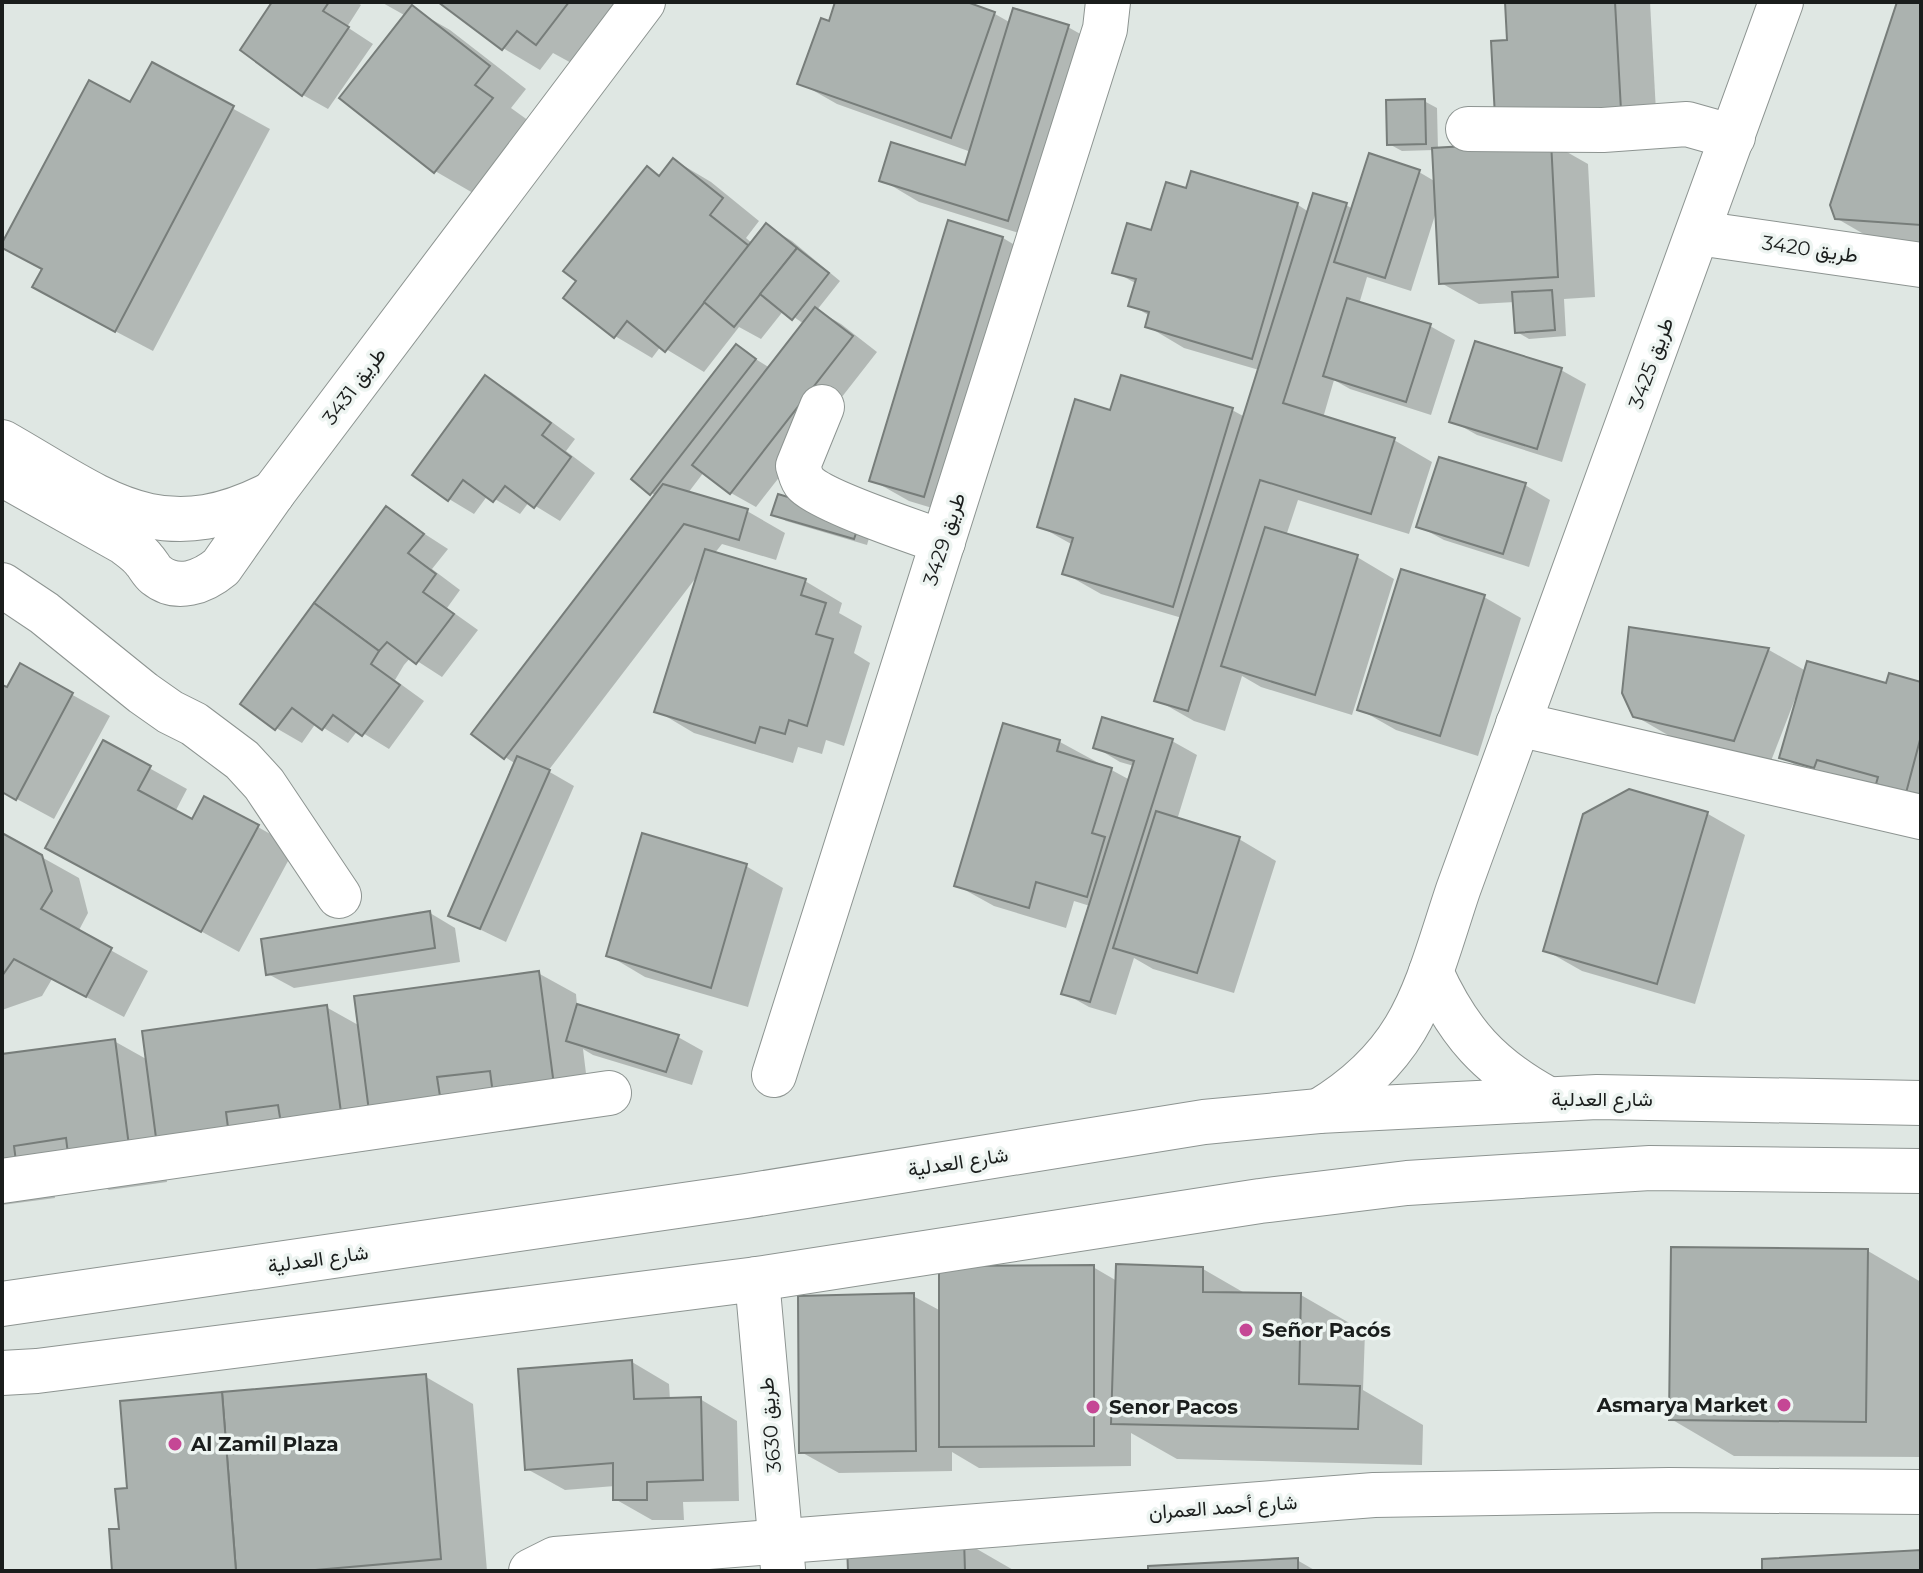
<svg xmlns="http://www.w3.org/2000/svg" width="1923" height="1573" viewBox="0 0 1923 1573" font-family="Montserrat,Vazirmatn,sans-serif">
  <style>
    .shadow { fill: #0003 }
    .building { fill: #abb2af; stroke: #777d7a; stroke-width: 2 }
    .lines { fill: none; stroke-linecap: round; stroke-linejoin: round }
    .minor-casing { stroke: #8d9491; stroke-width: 46 }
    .major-casing { stroke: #8d9491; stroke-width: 46 }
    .minor { stroke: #fff; stroke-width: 44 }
    .major { stroke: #fff; stroke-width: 44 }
    .poi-dot { fill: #c54795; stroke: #edf4f1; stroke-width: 3 }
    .labels { text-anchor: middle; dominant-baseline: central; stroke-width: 7; stroke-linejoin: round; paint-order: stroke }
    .street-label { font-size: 20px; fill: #1a1d1c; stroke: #edf4f1 }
    .poi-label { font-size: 20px; font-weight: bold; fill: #1a1d1c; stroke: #edf4f1; text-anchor: start }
  </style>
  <rect width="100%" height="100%" fill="#dfe7e3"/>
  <g class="shadow">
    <polygon points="274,2 356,2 361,5 347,27 373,44 328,109 303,95 243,50"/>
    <polygon points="381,2 413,2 410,7 450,30 526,89 511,108 529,121 473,193 435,171 406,16"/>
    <polygon points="441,2 622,2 575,65 553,53 540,70 503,48"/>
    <polygon points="838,2 961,2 995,14 1011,23 1068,27 1105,48 1045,241 919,202 882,180 966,167 971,152 837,104 800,83 830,23"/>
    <polygon points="1507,2 1650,2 1657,130 1509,42"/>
    <polygon points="1899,2 1921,2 1921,243 1874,240 1836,218"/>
    <polygon points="153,65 270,129 153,351 71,308 131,104"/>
    <polygon points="1424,101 1437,108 1438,150 1551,143 1588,164 1595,297 1564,299 1566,336 1529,339 1517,332 1515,302 1479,304 1441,283 1437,209 1411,291 1367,277 1359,304 1430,326 1455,340 1431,415 1350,389 1334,380 1323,418 1394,440 1432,462 1409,534 1298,500 1286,536 1357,557 1394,579 1352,715 1261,687 1242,676 1225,731 1194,721 1157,700 1182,618 1101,594 1064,573 1073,545 1039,526 1112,412 1232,410 1245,417 1259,370 1184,348 1147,326 1150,316 1131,305 1137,284 1115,272 1153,232 1187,190 1192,174 1298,205 1309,212 1346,205 1353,209 1419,172 1436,182 1434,150 1402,151 1389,144"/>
    <polygon points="674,160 711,182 759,221 746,238 753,244 767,226 792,241 840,281 817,310 841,324 877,352 756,507 731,493 704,472 688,493 747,511 785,533 776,560 722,544 714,554 805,581 842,603 839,613 862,626 854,653 870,663 844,746 826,740 822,754 798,747 793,763 694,733 657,711 698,575 548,771 574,786 506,942 450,915 516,764 505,757 656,496 652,493 736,347 770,368 804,324 784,310 761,339 739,327 704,372 661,346 652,358 615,336 579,281 647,168 661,176"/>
    <polygon points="950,223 1003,238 1040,260 962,517 909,501 872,480"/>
    <polygon points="1561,370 1586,384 1562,462 1477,435 1452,421"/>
    <polygon points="486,378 511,392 575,439 566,451 595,473 560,521 529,502 520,514 488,495 474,514 449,499"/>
    <polygon points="1525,485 1550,500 1529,567 1444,540 1418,526"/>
    <polygon points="386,509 448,549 432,569 460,590 447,608 478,630 442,677 411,657 404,665 395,680 424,701 389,749 358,730 348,743 316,723 302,743 276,728"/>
    <polygon points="774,514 872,528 867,545 786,521"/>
    <polygon points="1484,597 1521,618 1478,756 1396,730 1359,709"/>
    <polygon points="1631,629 1769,650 1806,671 1887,686 1921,684 1921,807 1819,779 1782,757 1798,700 1795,699 1771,761 1673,738 1635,716"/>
    <polygon points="21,666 110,716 54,819 2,791 2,687 8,690"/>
    <polygon points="1004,726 1060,742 1130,780 1134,766 1120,762 1095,747 1172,741 1197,755 1177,820 1239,839 1276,861 1234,993 1153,969 1134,958 1116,1015 1089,1007 1064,993 1090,906 1074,901 1066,928 994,906 956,885"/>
    <polygon points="104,743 187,789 175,812 192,822 258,827 295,848 239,952 85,868"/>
    <polygon points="1630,791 1708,814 1745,835 1695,1004 1582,971 1545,950"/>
    <polygon points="2,835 79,878 88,913 78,932 148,971 124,1017 52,979 42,996 2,1010"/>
    <polygon points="746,866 783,888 748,1007 645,977 608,955"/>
    <polygon points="430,913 455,928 460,962 294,988 268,974"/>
    <polygon points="538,973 576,994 577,1006 678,1037 703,1051 692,1085 593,1055 583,1049 591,1114 376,1120 380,1149 322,1157 163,1154 167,1182 109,1190 72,1169 50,1167 55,1198 2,1205 2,1056 114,1041 148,1060 326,1007 360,1026"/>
    <polygon points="1868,1251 1921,1282 1921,1457 1734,1456 1671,1419"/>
    <polygon points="1093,1267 1117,1281 1203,1269 1248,1295 1301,1295 1365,1332 1363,1390 1423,1425 1422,1465 1177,1459 1131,1433 1131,1466 979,1468 952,1452 952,1471 839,1473 801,1452 913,1296 941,1311"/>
    <polygon points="632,1362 669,1384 670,1400 700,1399 737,1421 739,1501 683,1502 684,1520 652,1520 615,1499 615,1486 565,1490 527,1469"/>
    <polygon points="426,1377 473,1404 487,1571 114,1571 129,1490"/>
    <polygon points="963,1541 1015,1571 850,1571"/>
    <polygon points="1297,1560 1316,1571 1150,1571"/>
  </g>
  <g class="building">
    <polygon points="272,2 329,2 323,11 349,27 302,96 240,50"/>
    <polygon points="438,2 569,2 536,45 517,31 502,50"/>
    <polygon points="835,2 967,2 995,12 951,138 797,84 821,18 829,21"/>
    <polygon points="1505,2 1615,2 1621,110 1495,117 1491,41 1507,40"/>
    <polygon points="1897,2 1921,2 1921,225 1835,219 1830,205"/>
    <polygon points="412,5 490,66 475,85 493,98 434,173 339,98"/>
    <polygon points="1013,8 1069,25 1008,221 879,181 891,142 965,165"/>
    <polygon points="152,62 234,106 115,332 32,287 42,269 2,248 2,243 89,80 130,102"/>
    <polygon points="1425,99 1426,144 1387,145 1386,100"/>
    <polygon points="1551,141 1558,277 1439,284 1432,148"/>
    <polygon points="1369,153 1420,170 1385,278 1334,262"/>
    <polygon points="673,158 723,198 710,215 749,246 665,352 627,321 614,338 563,298 576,281 563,271 647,166 659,176"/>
    <polygon points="1191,171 1298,203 1252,359 1145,327 1149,312 1128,306 1136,279 1112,273 1127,223 1151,230 1166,182 1186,188"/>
    <polygon points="1313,193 1347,203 1283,403 1395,438 1371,514 1260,480 1188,711 1154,701"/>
    <polygon points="948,220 1003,237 924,497 869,481"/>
    <polygon points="766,223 797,248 734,327 704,302"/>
    <polygon points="797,248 829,273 792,320 760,294"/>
    <polygon points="1552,290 1555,330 1515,333 1512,292"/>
    <polygon points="1347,298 1431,324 1406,402 1323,376"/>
    <polygon points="815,307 853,336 730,494 692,465"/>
    <polygon points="1475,341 1562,368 1537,449 1449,422"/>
    <polygon points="736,344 756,359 650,495 631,479"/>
    <polygon points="485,375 551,423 542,435 571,457 534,508 505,486 493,502 463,480 448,501 412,475"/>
    <polygon points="1121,375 1233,408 1173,607 1062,574 1073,538 1037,527 1075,399 1110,410"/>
    <polygon points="1439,457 1526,483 1503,554 1416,527"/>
    <polygon points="663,484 748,509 739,540 684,524 504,759 471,734"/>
    <polygon points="778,494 861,519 854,539 771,515"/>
    <polygon points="386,506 424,534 408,553 436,574 423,592 454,614 416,664 387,642 379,651 314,603"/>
    <polygon points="1265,527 1358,555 1315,695 1221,666"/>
    <polygon points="705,549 806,579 801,595 826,603 816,634 833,639 807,726 789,720 785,734 760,727 755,743 654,712"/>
    <polygon points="1401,569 1485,595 1440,736 1357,710"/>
    <polygon points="314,603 379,651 371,664 400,685 362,736 333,715 322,730 292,708 275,730 240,704"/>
    <polygon points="1629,627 1769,648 1734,741 1633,717 1622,693"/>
    <polygon points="1807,661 1886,683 1889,673 1921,682 1921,736 1906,793 1876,784 1878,777 1817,760 1814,768 1779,758"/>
    <polygon points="20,663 73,693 16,800 2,792 2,685 7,687"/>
    <polygon points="1102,717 1173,739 1090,1002 1061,994 1134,761 1093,748"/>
    <polygon points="1003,723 1060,740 1057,751 1112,768 1092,833 1105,837 1087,897 1036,882 1029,908 954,886"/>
    <polygon points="103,740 151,766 138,790 192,819 204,796 259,825 201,932 45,848"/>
    <polygon points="517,756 550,770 480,929 448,916"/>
    <polygon points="1629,789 1708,812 1657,984 1543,951 1583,814"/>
    <polygon points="1156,811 1240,837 1197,973 1113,948"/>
    <polygon points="2,833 42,855 52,891 41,909 112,948 86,997 14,959 2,976"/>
    <polygon points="642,833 747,864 711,988 606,956"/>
    <polygon points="430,911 435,948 266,975 261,939"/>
    <polygon points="539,971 555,1093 494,1102 490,1071 437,1077 442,1109 370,1119 354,996"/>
    <polygon points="577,1004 679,1035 666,1072 566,1041"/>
    <polygon points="327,1005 343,1128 283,1136 278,1105 226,1112 230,1143 158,1153 142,1031"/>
    <polygon points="115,1039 131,1161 70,1170 66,1138 14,1146 18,1177 2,1179 2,1054"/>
    <polygon points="1671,1247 1868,1249 1866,1422 1669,1420"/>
    <polygon points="1116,1264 1203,1267 1203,1292 1301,1293 1299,1384 1360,1386 1358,1429 1111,1424"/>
    <polygon points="1094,1265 1094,1446 939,1447 939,1266"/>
    <polygon points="914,1293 916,1451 799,1453 798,1296"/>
    <polygon points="632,1360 634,1399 701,1397 703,1480 647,1482 647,1500 613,1500 613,1463 525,1470 518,1369"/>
    <polygon points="426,1374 441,1559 304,1571 236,1571 222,1392"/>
    <polygon points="222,1392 236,1571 112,1571 109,1529 119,1529 115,1489 127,1488 120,1401"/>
    <polygon points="964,1539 965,1571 848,1571 847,1545"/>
    <polygon points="1921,1550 1921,1571 1762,1571 1762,1559"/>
    <polygon points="1298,1558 1298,1571 1148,1571 1148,1566"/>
  </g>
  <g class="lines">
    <g class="minor-casing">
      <g id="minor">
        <polyline points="1468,129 1603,130 1687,124 1733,137"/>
        <polyline points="1698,233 1921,265"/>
        <path d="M822,407L798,466C800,471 801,479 805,483C820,500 917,533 943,542"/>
        <path d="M2,442C101,498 158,553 273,493"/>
        <path d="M2,474L125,543C131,548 139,553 144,560C148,564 151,571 156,575C177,592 203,582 221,567L273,493L643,2"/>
        <polyline points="2,585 44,613 143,693 170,712 194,724 242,760 264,784 339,896"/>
        <polyline points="1518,724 1921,817"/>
        <path d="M1431,972C1458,1032 1489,1067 1548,1099"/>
        <polyline points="774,1075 1105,29 1108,2"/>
        <path d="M1319,1111C1415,1053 1425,989 1458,890L1781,2"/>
        <polyline points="2,1181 609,1093"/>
        <polyline points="757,1279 783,1569"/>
        <polyline points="531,1571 555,1559 1374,1495 1669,1490 1921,1492"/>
      </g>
    </g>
    <g class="major-casing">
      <g id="major">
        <polyline points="2,1304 746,1196 1204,1122 1319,1111 1597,1097 1921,1103"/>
        <polyline points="2,1373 37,1371 757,1279 1260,1201 1407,1183 1650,1168 1921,1171"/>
      </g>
    </g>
    <use href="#minor" class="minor"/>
    <use href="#major" class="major"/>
  </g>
  <g class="poi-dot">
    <circle cx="1246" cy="1330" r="8"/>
    <circle cx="1784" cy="1405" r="8"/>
    <circle cx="1093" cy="1407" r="8"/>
    <circle cx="175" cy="1444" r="8"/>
  </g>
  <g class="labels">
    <g class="street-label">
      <text transform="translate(1810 249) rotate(8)">طريق 3420</text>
      <text transform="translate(1651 363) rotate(-70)">طريق 3425</text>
      <text transform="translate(354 386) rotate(-53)">طريق 3431</text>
      <text transform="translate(944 539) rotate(-72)">طريق 3429</text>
      <text x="1602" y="1099">شارع العدلية</text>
      <text transform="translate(958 1162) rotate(-9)">شارع العدلية</text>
      <text transform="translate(318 1259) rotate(-8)">شارع العدلية</text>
      <text transform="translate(770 1425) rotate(-95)">طريق 3630</text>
      <text transform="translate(1223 1507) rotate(-4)">شارع أحمد العمران</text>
    </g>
    <g class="poi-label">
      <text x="1262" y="1330">Señor Pacós</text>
      <text x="1768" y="1405" text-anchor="end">Asmarya Market</text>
      <text x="1109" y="1407">Senor Pacos</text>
      <text x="191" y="1444">Al Zamil Plaza</text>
    </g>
  </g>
  <rect width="1923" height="1573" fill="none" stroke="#1a1d1c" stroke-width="8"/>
</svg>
